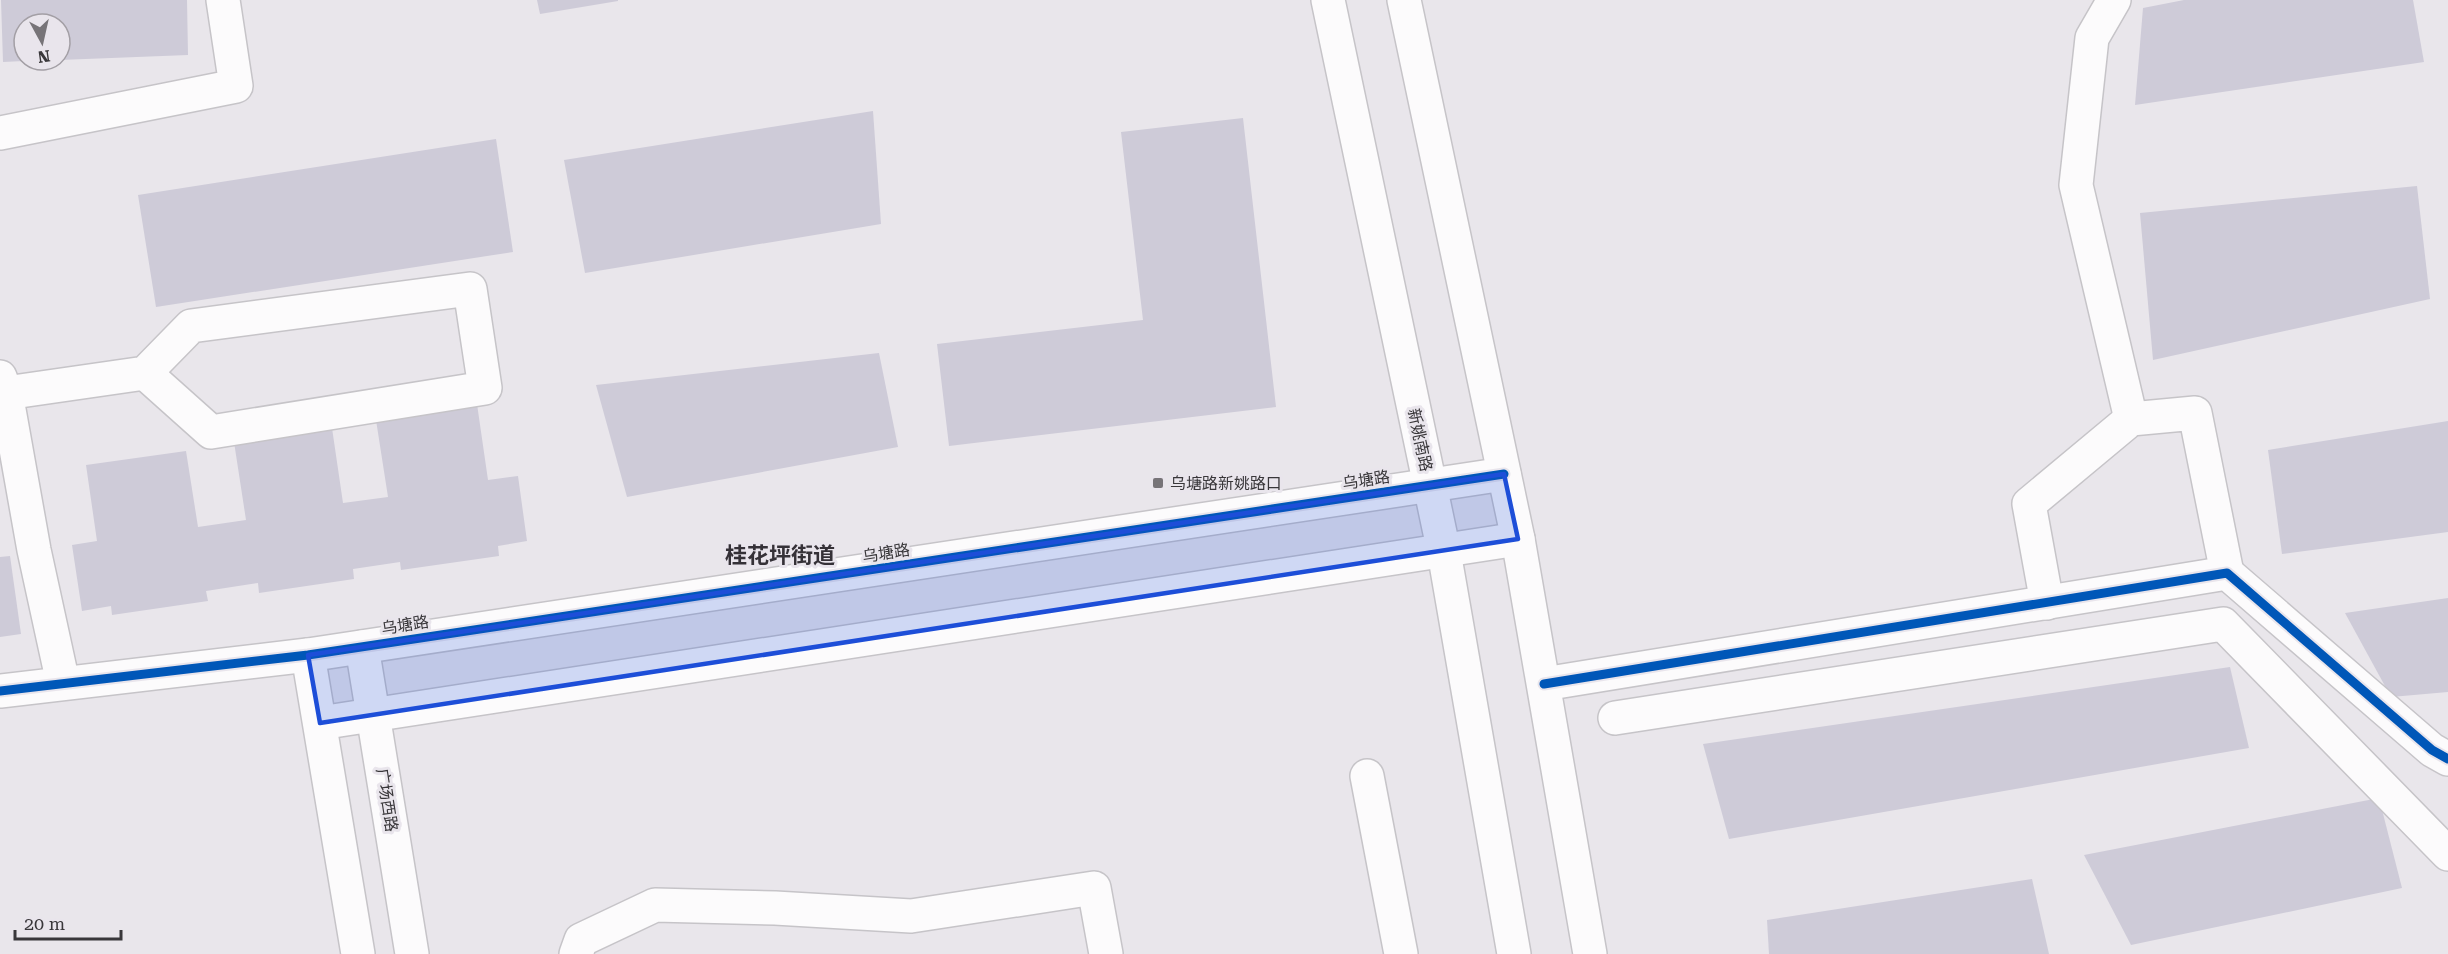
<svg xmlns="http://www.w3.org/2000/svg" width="2448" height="954" viewBox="0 0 2448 954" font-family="'Roboto Serif','Noto Sans SC',serif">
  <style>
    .building { fill: #cecbd8 }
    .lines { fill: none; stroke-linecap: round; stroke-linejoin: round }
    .minor-casing { stroke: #c6c4c8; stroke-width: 36 }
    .major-casing { stroke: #c6c4c8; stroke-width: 36 }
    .minor { stroke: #fcfbfc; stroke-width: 33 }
    .major { stroke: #fcfbfc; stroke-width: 33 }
    .cycleway-casing { stroke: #e9e5ec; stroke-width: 13 }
    .cycleway { stroke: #0057b8; stroke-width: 9 }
    .marked { fill: #1d4ed8; fill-opacity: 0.2; stroke: #1d4ed8; stroke-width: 4.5; stroke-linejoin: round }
    .poi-dot { fill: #777478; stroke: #e9e5ec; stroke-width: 2 }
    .labels { text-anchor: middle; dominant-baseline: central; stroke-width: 6; stroke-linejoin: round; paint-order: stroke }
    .street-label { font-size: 16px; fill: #39373a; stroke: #e9e5ec }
    .poi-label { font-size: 16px; fill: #39373a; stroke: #e9e5ec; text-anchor: start }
    .district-label { font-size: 22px; font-weight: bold; fill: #353137; stroke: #e9e5ec }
  </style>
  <rect width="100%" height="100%" fill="#e9e6eb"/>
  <g class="building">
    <polygon points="1,0 187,0 188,55 60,60 60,24 24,24 24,61 3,62"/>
    <polygon points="537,0 618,0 618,1 540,14"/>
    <polygon points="2184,0 2413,0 2424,62 2135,105 2143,8"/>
    <polygon points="873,111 881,224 585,273 564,160"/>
    <polygon points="1243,118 1276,407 949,446 937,344 1143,320 1121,132"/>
    <polygon points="496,139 513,252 156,307 138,195"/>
    <polygon points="2417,186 2430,299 2153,360 2140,213"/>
    <polygon points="879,353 898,447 627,497 596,385"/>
    <polygon points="477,404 488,480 518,476 527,541 498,546 499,556 401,570 400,562 353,569 354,579 259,593 258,583 206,591 208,601 112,615 111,606 82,611 72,545 97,541 86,465 186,451 198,527 246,520 234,442 332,428 343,503 388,497 376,420"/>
    <polygon points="2448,421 2448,532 2282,554 2268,450"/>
    <polygon points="10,556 21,634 0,637 0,557"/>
    <polygon points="2448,598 2448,692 2391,697 2345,613"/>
    <polygon points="2230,667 2249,748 1729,839 1703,744"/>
    <polygon points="2379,798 2402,888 2131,945 2084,855"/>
    <polygon points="2032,879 2049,954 1769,954 1767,920"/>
  </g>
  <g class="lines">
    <g class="minor-casing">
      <g id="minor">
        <polyline points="2114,0 2092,38 2076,185 2131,419"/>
        <polyline points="0,133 236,86 223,0"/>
        <polyline points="0,377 6,393 34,550 63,683"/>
        <polyline points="6,393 145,373 211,432 485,388 470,289 191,326 145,373"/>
        <polyline points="2047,603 2029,504 2131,419 2195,413 2227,573"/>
        <polyline points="362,647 412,954"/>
        <polyline points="308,655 358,954"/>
        <polyline points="1544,684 2227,573 2432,750 2448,759"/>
        <polyline points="0,691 308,655 1504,474"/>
        <polyline points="1615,718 2223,624 2448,854"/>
        <polyline points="320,723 1518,539"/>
        <polyline points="1367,776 1401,954"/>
        <polyline points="576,954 581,940 655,905 775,908 911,916 1094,888 1106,954"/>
      </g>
    </g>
    <g class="major-casing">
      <g id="major">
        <polyline points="1328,0 1444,552 1514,954"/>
        <polyline points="1404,0 1518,539 1590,954"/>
      </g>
    </g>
    <use href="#minor" class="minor"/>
    <use href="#major" class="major"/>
    <g class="cycleway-casing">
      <g id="cycleway">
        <polyline points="1544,684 2227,573 2432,750 2448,759"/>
        <polyline points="0,691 308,655 1504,474"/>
      </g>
    </g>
    <use href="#cycleway" class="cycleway"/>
  </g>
  <path class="marked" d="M1504,474L1518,539L320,723L308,655Z"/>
  <rect class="poi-dot" x="1152" y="477" width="12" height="12" rx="3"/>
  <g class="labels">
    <g class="street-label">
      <text transform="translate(1420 440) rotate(78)">新姚南路</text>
      <text transform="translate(1366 480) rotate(-9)">乌塘路</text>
      <text transform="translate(886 553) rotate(-9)">乌塘路</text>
      <text transform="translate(405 625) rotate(-9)">乌塘路</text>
      <text transform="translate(387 800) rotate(81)">广场西路</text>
    </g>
    <g class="poi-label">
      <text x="1170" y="483">乌塘路新姚路口</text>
    </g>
    <g class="district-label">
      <text x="780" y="555">桂花坪街道</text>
    </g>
  </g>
  <g transform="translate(42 42) rotate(172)"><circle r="28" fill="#e9e5ec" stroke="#a39fa5" stroke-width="1.5"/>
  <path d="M0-4.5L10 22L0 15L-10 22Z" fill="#777478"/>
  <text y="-9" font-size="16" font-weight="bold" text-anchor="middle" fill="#39373a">N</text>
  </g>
  <path d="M15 930v9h106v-9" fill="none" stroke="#39373a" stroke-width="3"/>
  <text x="24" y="930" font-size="18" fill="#39373a" stroke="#e9e5ec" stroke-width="4.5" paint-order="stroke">20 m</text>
</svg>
